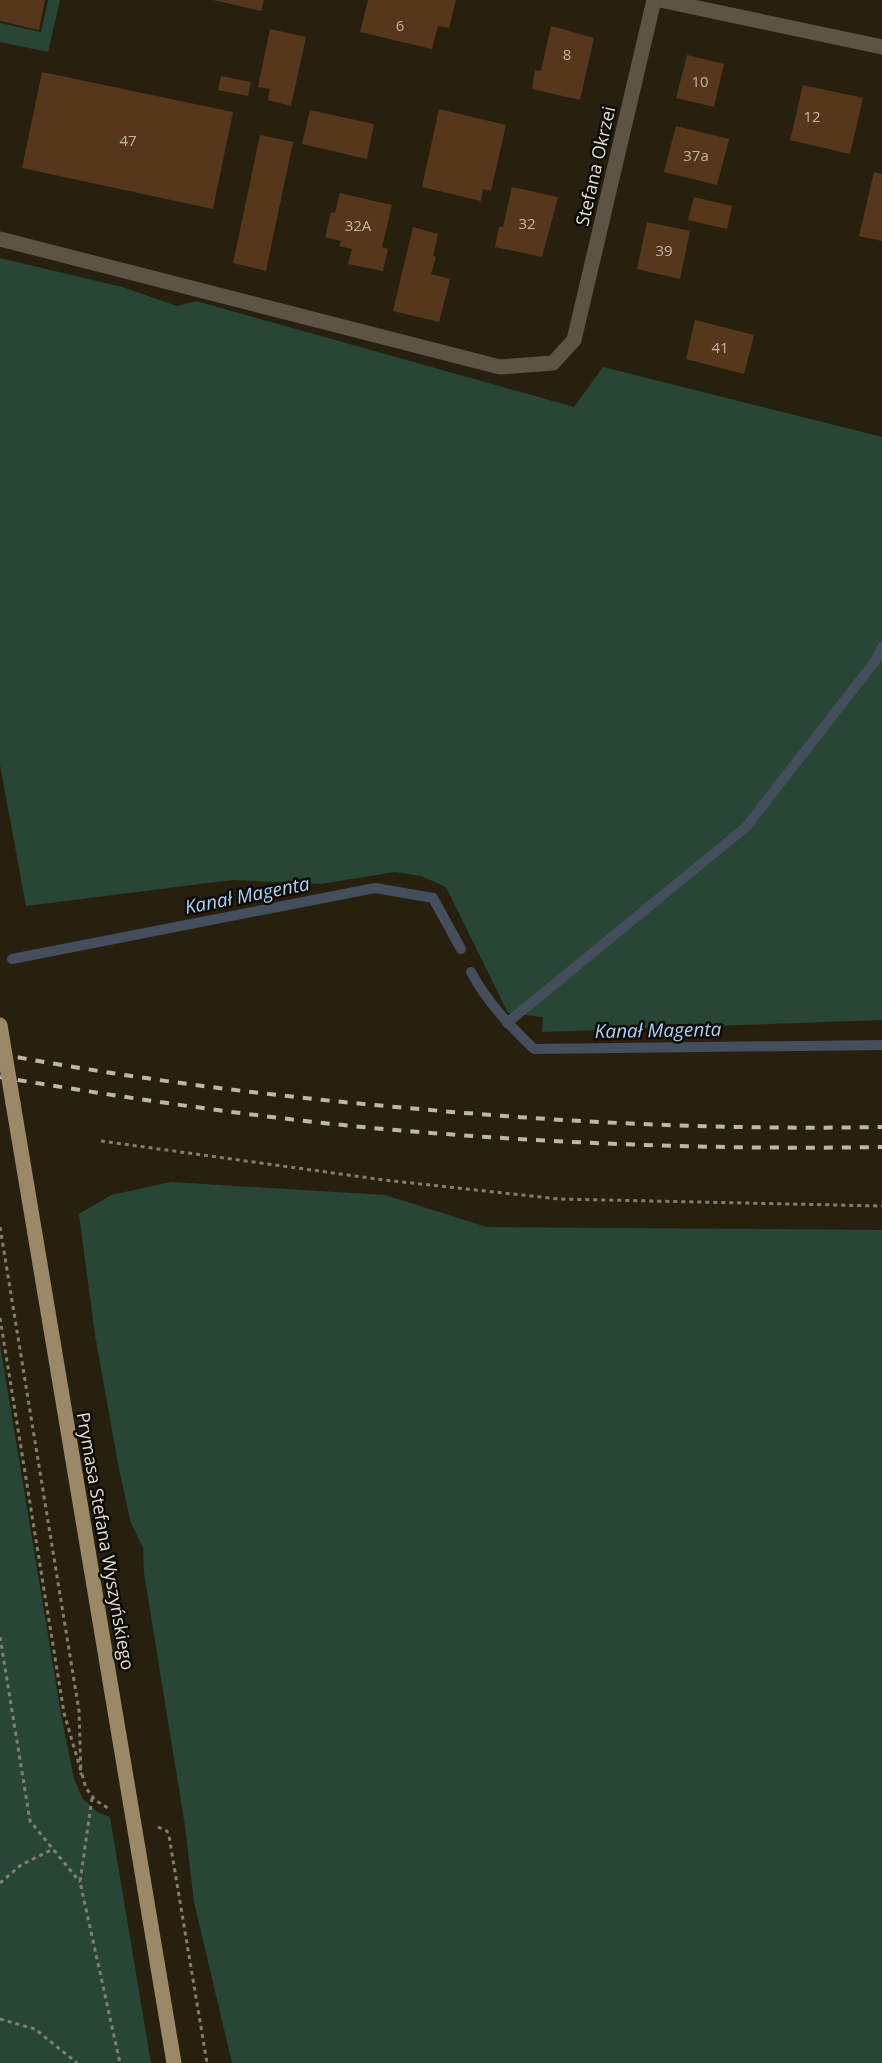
<svg xmlns="http://www.w3.org/2000/svg" width="882" height="2063" viewBox="0 0 882 2063" font-family="'Open Sans',sans-serif">
  <style>
    .green { fill: #284636 }
    .lines { fill: none; stroke-linecap: round; stroke-linejoin: round }
    .stream { stroke: #444e5d; stroke-width: 10 }
    .building { fill: #57371c }
    .path { stroke: #847e70; stroke-width: 3; stroke-dasharray: 4 4; stroke-linecap: butt }
    .minor { stroke: #5e5445; stroke-width: 15 }
    .major { stroke: #9b8867; stroke-width: 15 }
    .rail { stroke: #bcb7ab; stroke-width: 4; stroke-dasharray: 9 9; stroke-linecap: butt }
    .major-bridge { stroke: #9b8867; stroke-width: 15 }
    .labels { text-anchor: middle; dominant-baseline: central; stroke-width: 5; stroke-linejoin: round; paint-order: stroke }
    .number-label { font-size: 15px; fill: #c1b5a7 }
    .street-label { font-size: 18px; fill: #e4dfd5; stroke: #0d0a04 }
    .water-label { font-size: 19px; font-style: italic; fill: #a9d1fb; stroke: #0d0a04 }
  </style>
  <rect width="100%" height="100%" fill="#27200f"/>
  <g class="green">
    <polygon points="48,0 60,0 48,52 0,42 0,23 41,32"/>
    <polygon points="0,258 122,287 177,306 196,301 574,407 603,367 882,437 882,1020 542,1032 543,1017 508,1013 446,887 421,876 395,872 321,884 232,880 26,906 0,765"/>
    <polygon points="171,1182 385,1195 487,1227 882,1230 882,2063 232,2063 194,1902 185,1826 144,1573 143,1548 131,1523 119,1469 95,1335 79,1214 111,1195"/>
    <polygon points="0,1344 61,1714 74,1779 83,1799 97,1812 110,1817 151,2063 0,2063"/>
  </g>
  <g class="lines">
    <g class="stream">
      <polyline points="12,959 375,888 433,898 461,949"/>
      <path d="M471,972C487,1002 510,1026 534,1049L882,1045"/>
      <polyline points="507,1023 746,827 876,660 882,647"/>
    </g>
  </g>
  <g class="building">
    <polygon points="0,0 45,0 39,30 0,21"/>
    <polygon points="213,0 264,0 261,11"/>
    <polygon points="368,0 456,0 449,28 438,26 432,49 360,32"/>
    <polygon points="551,26 594,38 580,100 532,89 535,70 541,71"/>
    <polygon points="270,29 306,37 291,106 268,100 270,89 258,87"/>
    <polygon points="687,55 724,64 714,107 676,98"/>
    <polygon points="42,72 233,112 213,209 22,168"/>
    <polygon points="221,76 251,82 248,96 218,90"/>
    <polygon points="803,85 863,98 850,154 790,140"/>
    <polygon points="439,109 506,125 491,191 483,189 481,201 422,187"/>
    <polygon points="310,110 374,124 367,159 302,144"/>
    <polygon points="676,126 729,139 717,185 664,172"/>
    <polygon points="260,135 293,142 266,271 233,263"/>
    <polygon points="874,172 882,174 882,241 859,236"/>
    <polygon points="512,187 558,197 542,257 495,247 499,227 503,227"/>
    <polygon points="340,193 392,205 382,247 388,249 383,271 348,264 352,249 339,246 341,241 325,237 331,212 335,213"/>
    <polygon points="694,197 732,206 727,229 688,220"/>
    <polygon points="647,222 690,231 680,279 637,269"/>
    <polygon points="413,227 438,234 433,256 436,257 431,274 450,279 439,322 393,311"/>
    <polygon points="695,320 754,335 744,374 686,359"/>
  </g>
  <g class="lines">
    <g class="path">
      <polyline points="101,1141 384,1180 559,1199 882,1206"/>
      <polyline points="0,1227 79,1711 81,1775"/>
      <polyline points="0,1318 64,1713 86,1788 95,1800 108,1808"/>
      <polyline points="0,1637 30,1821 80,1882"/>
      <polyline points="92,1798 80,1882 120,2063"/>
      <polyline points="158,1827 167,1831 169,1836 207,2063"/>
      <polyline points="0,1883 21,1865 53,1849"/>
      <polyline points="0,2019 35,2029 77,2063"/>
    </g>
    <g class="minor">
      <polyline points="660,0 882,47"/>
      <polyline points="0,239 500,367 553,363 574,340 654,0"/>
    </g>
    <polyline class="major" points="13,1103 174,2063"/>
    <g class="rail">
      <path d="M0,1054C139,1080 279,1097 419,1109C573,1123 728,1130 882,1127"/>
      <path d="M0,1077C120,1097 241,1115 362,1127C535,1143 708,1150 882,1147"/>
    </g>
    <polyline class="major-bridge" points="0,1025 13,1103"/>
  </g>
  <g class="labels">
    <g class="number-label">
      <text x="400" y="25">6</text>
      <text x="567" y="54">8</text>
      <text x="700" y="81">10</text>
      <text x="812" y="116">12</text>
      <text x="128" y="140">47</text>
      <text x="696" y="155">37a</text>
      <text x="527" y="223">32</text>
      <text x="358" y="225">32A</text>
      <text x="664" y="250">39</text>
      <text x="720" y="347">41</text>
    </g>
    <g class="street-label">
      <text transform="translate(595 166) rotate(-77)">Stefana Okrzei</text>
      <text transform="translate(106 1541) rotate(80)">Prymasa Stefana Wyszyńskiego</text>
    </g>
    <g class="water-label">
      <text transform="translate(247 895) rotate(-11)">Kanał Magenta</text>
      <text transform="translate(658 1030) rotate(-1)">Kanał Magenta</text>
    </g>
  </g>
</svg>
